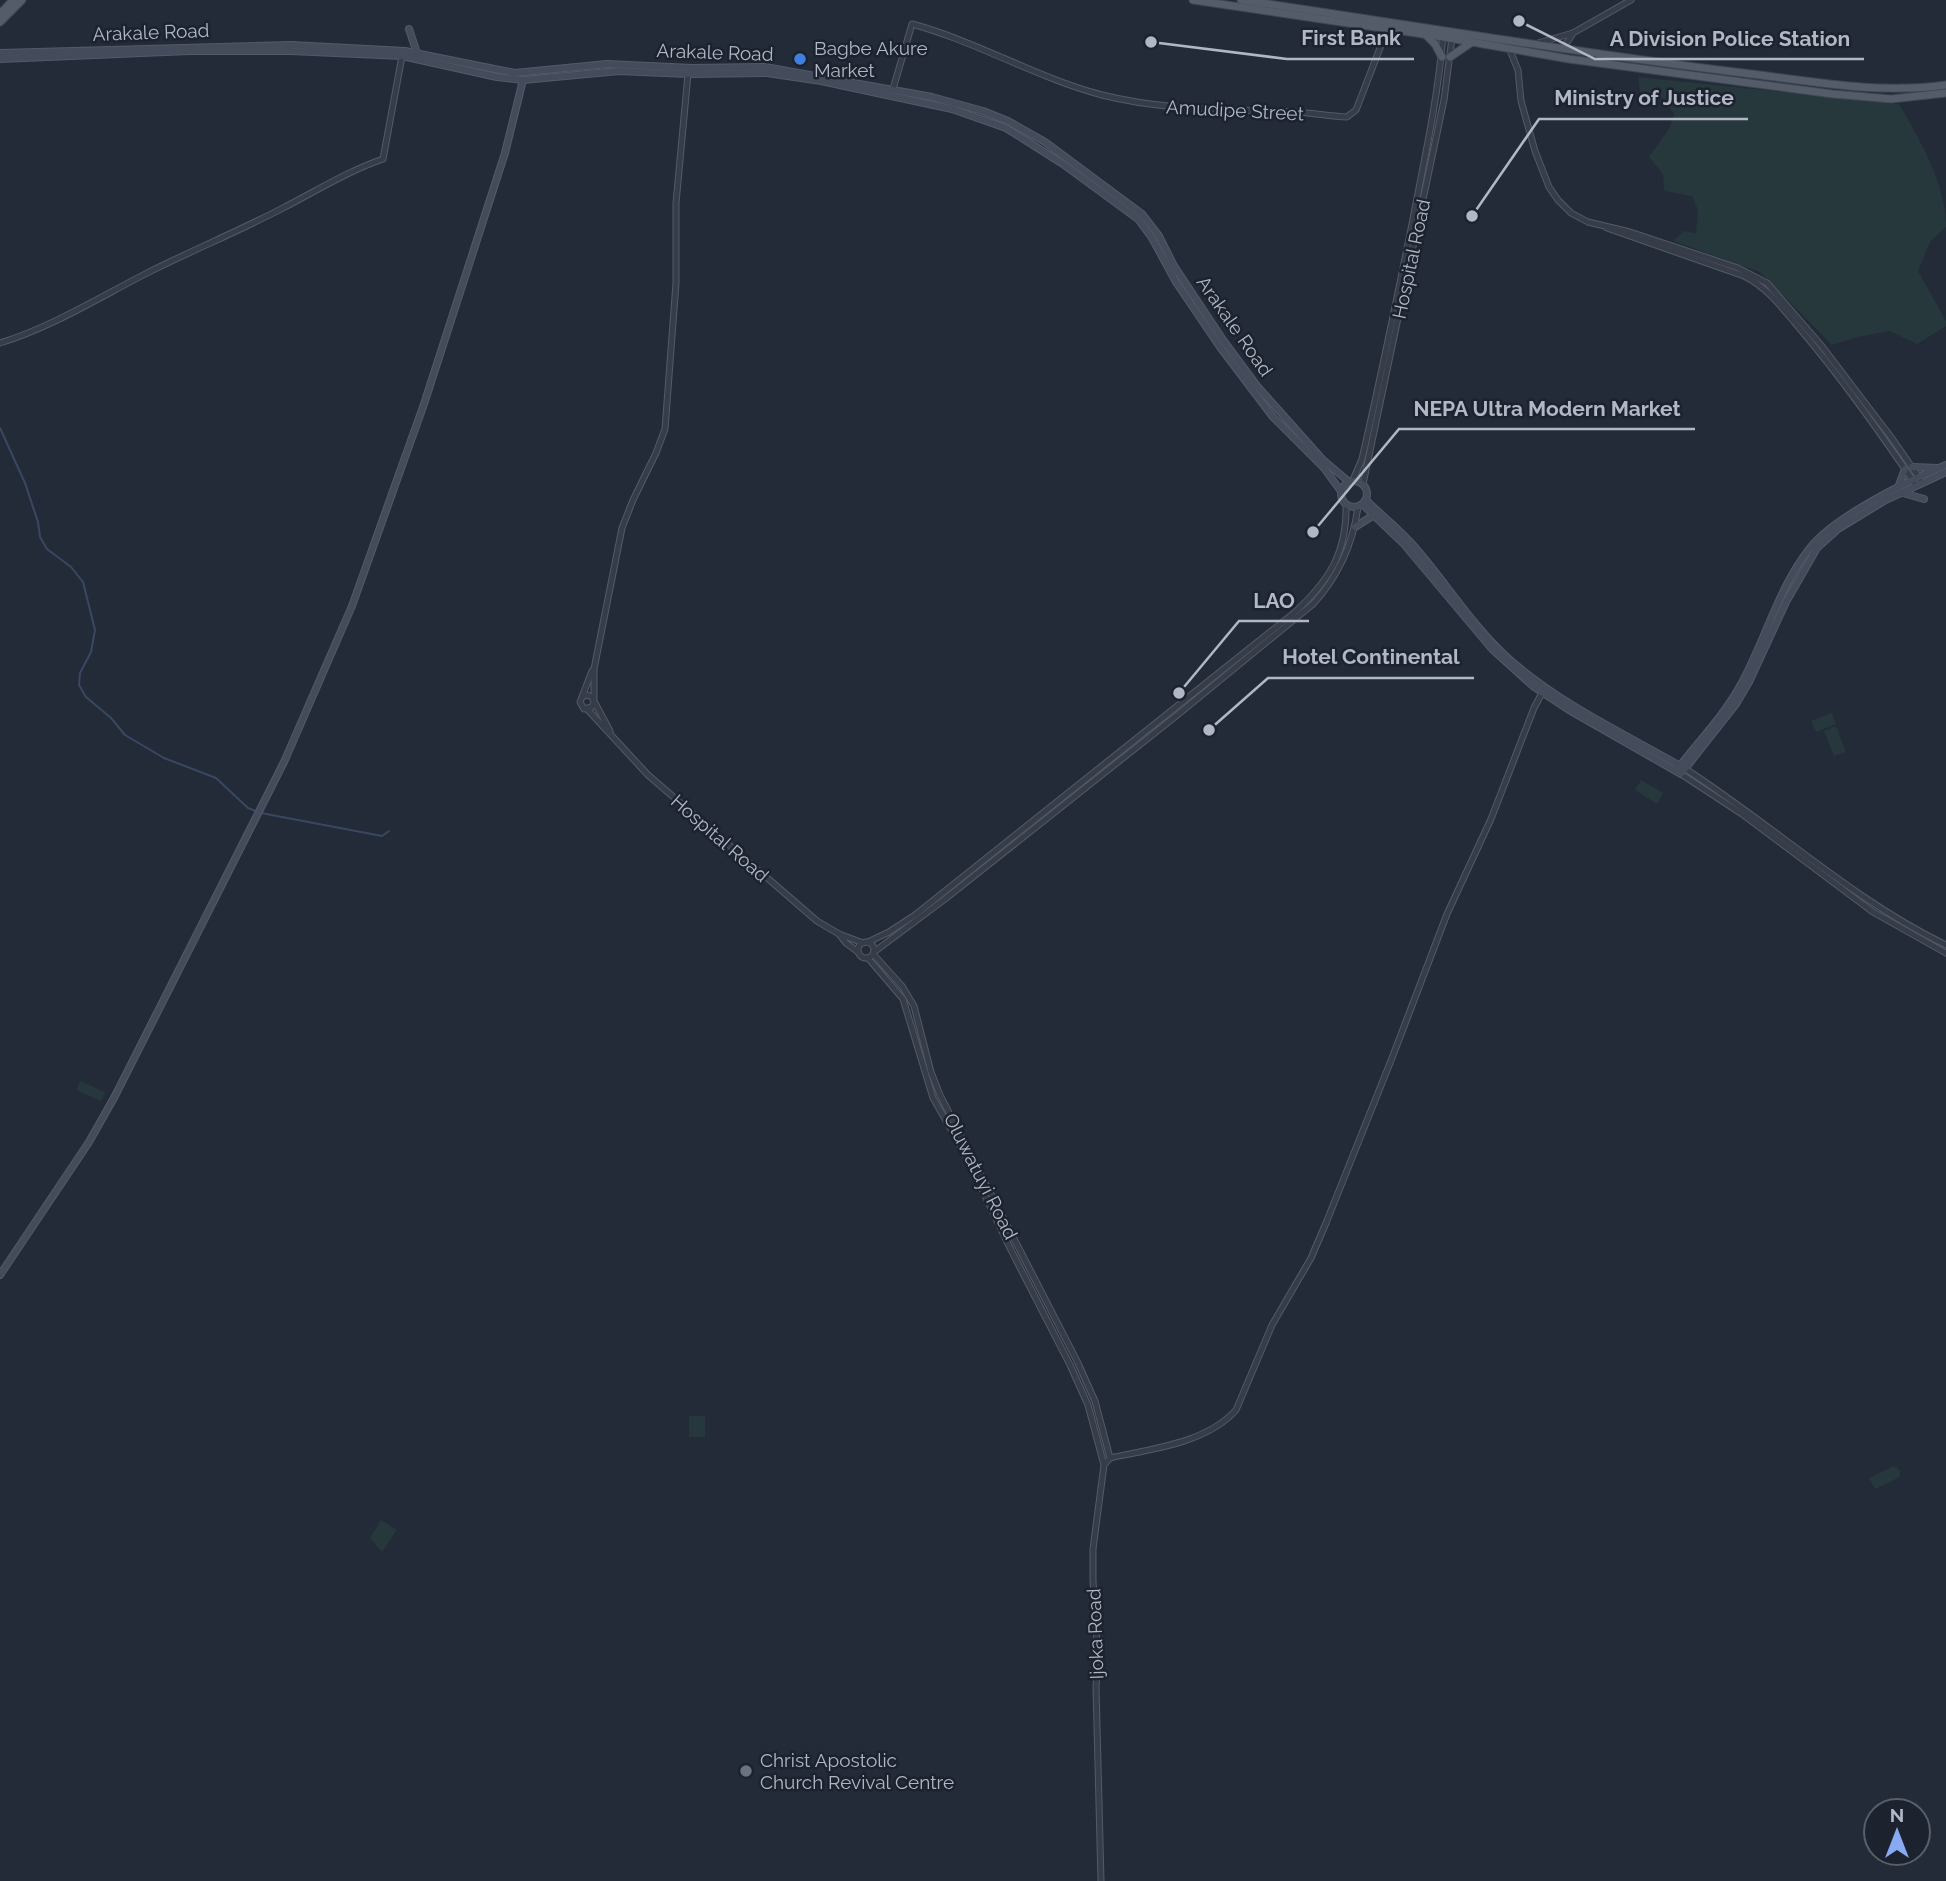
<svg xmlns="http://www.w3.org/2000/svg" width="1946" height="1881" viewBox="0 0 1946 1881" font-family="Raleway,sans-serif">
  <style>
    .green { fill: #26383b }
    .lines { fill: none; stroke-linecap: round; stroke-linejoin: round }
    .stream { stroke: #394762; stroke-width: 2 }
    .tertiary-casing { stroke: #545a67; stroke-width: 7 }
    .secondary-casing { stroke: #545a67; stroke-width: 8 }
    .primary-casing { stroke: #3f4652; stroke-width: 9 }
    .tertiary { stroke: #363d49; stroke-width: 5 }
    .secondary { stroke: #444c5c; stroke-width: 6 }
    .primary { stroke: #545c69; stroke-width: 7 }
    .shop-dot { fill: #3f7fe0; stroke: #1c222e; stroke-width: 2.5 }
    .worship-dot { fill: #6b7280; stroke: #1c222e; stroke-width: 2.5 }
    .labels { text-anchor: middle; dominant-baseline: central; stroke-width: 5; stroke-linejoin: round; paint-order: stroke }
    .street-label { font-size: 19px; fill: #b1b7c5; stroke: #1c222e }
    .poi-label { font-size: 19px; fill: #b1b7c5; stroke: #1c222e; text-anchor: start }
    .leader { fill: none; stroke: #b1b7c5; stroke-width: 2.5 }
    .callout-dot { fill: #b1b7c5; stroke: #1c222e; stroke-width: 2.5 }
    .callout-label { font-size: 21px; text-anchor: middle; font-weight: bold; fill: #b1b7c5; stroke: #1c222e; stroke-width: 5; stroke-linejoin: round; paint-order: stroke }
  </style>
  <rect width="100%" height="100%" fill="#232b39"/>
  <g class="green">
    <path d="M1638,77L1899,104C1920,140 1946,184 1946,227L1930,242L1918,271L1946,321V326L1917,344L1890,331L1857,337L1832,345L1760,272L1673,241L1684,231L1696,233L1698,210L1692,196L1664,191L1663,174L1649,157L1669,129L1674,114L1664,99L1640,92Z"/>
    <polygon points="1832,713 1836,724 1816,732 1811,721"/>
    <polygon points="1836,726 1846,752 1834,756 1824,731"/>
    <polygon points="1641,780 1663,793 1657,804 1635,790"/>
    <polygon points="80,1081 105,1092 101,1101 76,1090"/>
    <rect x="689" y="1416" width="16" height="21"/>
    <polygon points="1894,1466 1900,1470 1900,1477 1875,1489 1869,1478"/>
    <polygon points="381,1520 397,1530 382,1552 370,1538"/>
  </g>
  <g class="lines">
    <g class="stream">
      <polyline points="0,428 25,483 38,522 40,537 47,549 71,567 83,582 95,630 91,652 80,673 79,685 86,697 111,718 125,735 164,758 216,778 248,808 256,811"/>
      <polyline points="261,813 382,836 389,831"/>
    </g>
    <g class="tertiary-casing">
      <g id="tertiary">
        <polyline points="1538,43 1573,33 1631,0"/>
        <polyline points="1509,48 1518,70 1521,101 1535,151 1549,187 1558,200 1571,213 1588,222 1630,232 1738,268 1767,283 1821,345 1891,437 1920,479"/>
        <polyline points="1563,49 1573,33"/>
        <path d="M893,89L912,24C978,42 1037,78 1102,95C1166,111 1229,109 1294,112C1312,113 1329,116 1347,117L1356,110L1387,30"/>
        <path d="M1607,228L1744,276C1765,286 1780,305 1795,323C1838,373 1876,427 1914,482"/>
        <path d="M0,343C52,327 100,297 149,272C193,250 239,231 283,208C316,191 348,171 383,159L402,56"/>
        <path d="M1353,480L1362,459C1380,381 1396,303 1412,224C1424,161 1438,99 1443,35"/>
        <polyline points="1363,484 1444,100 1452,38"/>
        <polyline points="582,697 587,695 592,697 594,702 592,707 584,709 580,702 592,671"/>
        <polyline points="594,699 594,669 622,528 633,500 656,453 665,429 676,283 676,203 688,74"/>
        <polyline points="595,703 610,731"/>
        <polyline points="587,709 648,775 817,921 839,934 863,943"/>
        <path d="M1684,768C1773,825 1851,899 1946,945"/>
        <polyline points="1681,774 1742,814 1873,912 1946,953"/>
        <polyline points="839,934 846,943 858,952"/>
        <circle cx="866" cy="950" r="8"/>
        <path d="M868,942L889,932L915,915L1294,613C1329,581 1347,553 1346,505"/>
        <path d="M874,952L945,899L1176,716L1313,604C1338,577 1353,543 1358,507"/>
        <polyline points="873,954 902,986 914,1006 931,1072 940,1095 1077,1361 1095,1401 1110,1458"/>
        <polyline points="868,958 903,999 933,1098 964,1152 1011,1250 1070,1365 1088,1405 1104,1465"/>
        <path d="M1101,1881L1096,1687L1098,1657L1093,1581V1549L1104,1465L1110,1458C1151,1449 1207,1443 1236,1410L1272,1325L1311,1258L1326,1223L1392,1058L1447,914L1491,819L1534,708L1543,691"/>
      </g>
    </g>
    <g class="secondary-casing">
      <g id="secondary">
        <polyline points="409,29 417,53"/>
        <polyline points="0,53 291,45 405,51 515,73 607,64 692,68 765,67 932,97 983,111 1008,121 1045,142 1142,214 1159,236 1174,266 1223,340 1257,386 1323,460 1348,481"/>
        <polyline points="0,59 189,51 291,51 402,56 497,77 523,80 619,71 688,74 767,73 821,81 952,109 1006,128 1063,164 1138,219 1152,238 1176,282 1220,347 1273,417 1324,468 1340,490"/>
        <polyline points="1912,467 1938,468"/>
        <circle cx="1354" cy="494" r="13"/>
        <polyline points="1898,488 1905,469"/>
        <polyline points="1903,493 1924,499"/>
        <path d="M1366,500C1381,515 1398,528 1412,544C1445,581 1472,626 1509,659C1561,705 1623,733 1682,767"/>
        <polyline points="1362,504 1403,543 1492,649 1534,687 1569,710 1681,774 1736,704 1749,682 1786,602 1817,548 1838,529 1884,501 1946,472"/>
        <polyline points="1355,527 1374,515"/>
        <path d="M1676,771C1697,743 1723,717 1740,686C1765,642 1778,588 1810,548C1835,516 1908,481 1946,465"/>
        <polyline points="0,1275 89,1142 115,1096 284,762 352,606 424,404 505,153 523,80"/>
      </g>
    </g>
    <g class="primary-casing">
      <g id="primary">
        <polyline points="1193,0 1443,37 1569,59 1833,94 1891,99 1946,93"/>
        <path d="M1241,0C1406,24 1570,52 1735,72C1806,80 1875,95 1946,85"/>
        <polyline points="0,14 13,0"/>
        <polyline points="0,22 22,0"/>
        <polyline points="1426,35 1435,44 1442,57"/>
        <polyline points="1450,57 1472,42"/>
      </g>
    </g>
    <use href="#tertiary" class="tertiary"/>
    <use href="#secondary" class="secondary"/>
    <use href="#primary" class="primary"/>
  </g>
  <circle class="shop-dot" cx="800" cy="59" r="7"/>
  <circle class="worship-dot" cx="746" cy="1771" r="7"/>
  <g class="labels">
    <g class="street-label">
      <text transform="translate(151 32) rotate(-2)">Arakale Road</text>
      <text transform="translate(715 52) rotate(2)">Arakale Road</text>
      <text transform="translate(1235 110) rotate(3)">Amudipe Street</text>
      <text transform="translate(1411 259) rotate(-78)">Hospital Road</text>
      <text transform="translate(1235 326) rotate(55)">Arakale Road</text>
      <text transform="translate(720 838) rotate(41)">Hospital Road</text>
      <text transform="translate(981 1176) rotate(63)">Oluwatuyi Road</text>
      <text transform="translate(1095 1634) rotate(-92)">Ijoka Road</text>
    </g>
    <g class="poi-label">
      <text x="814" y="48">Bagbe Akure<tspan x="814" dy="22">Market</tspan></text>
      <text x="760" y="1760">Christ Apostolic<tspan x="760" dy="22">Church Revival Centre</tspan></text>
    </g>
  </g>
  <path class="leader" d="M1151 42L1287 59H1414M1519 21L1595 59H1864M1472 216L1539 119H1748M1313 532L1399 429H1695M1179 693L1239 621H1309M1209 730L1268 678H1474"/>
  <g class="callout-dot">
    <circle cx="1151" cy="42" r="7"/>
    <circle cx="1519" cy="21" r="7"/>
    <circle cx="1472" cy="216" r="7"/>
    <circle cx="1313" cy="532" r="7"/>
    <circle cx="1179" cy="693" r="7"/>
    <circle cx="1209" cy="730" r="7"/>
  </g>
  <g class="callout-label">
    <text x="1351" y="45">First Bank</text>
    <text x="1730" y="46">A Division Police Station</text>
    <text x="1644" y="105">Ministry of Justice</text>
    <text x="1547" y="416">NEPA Ultra Modern Market</text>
    <text x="1274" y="608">LAO</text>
    <text x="1371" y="664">Hotel Continental</text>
  </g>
  <g transform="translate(1897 1832)"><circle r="33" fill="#1c222e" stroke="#585e6a" stroke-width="2"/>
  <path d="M0-5L12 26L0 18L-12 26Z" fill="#89aaf2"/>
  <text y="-10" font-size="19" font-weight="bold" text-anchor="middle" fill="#b1b7c5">N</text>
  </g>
</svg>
